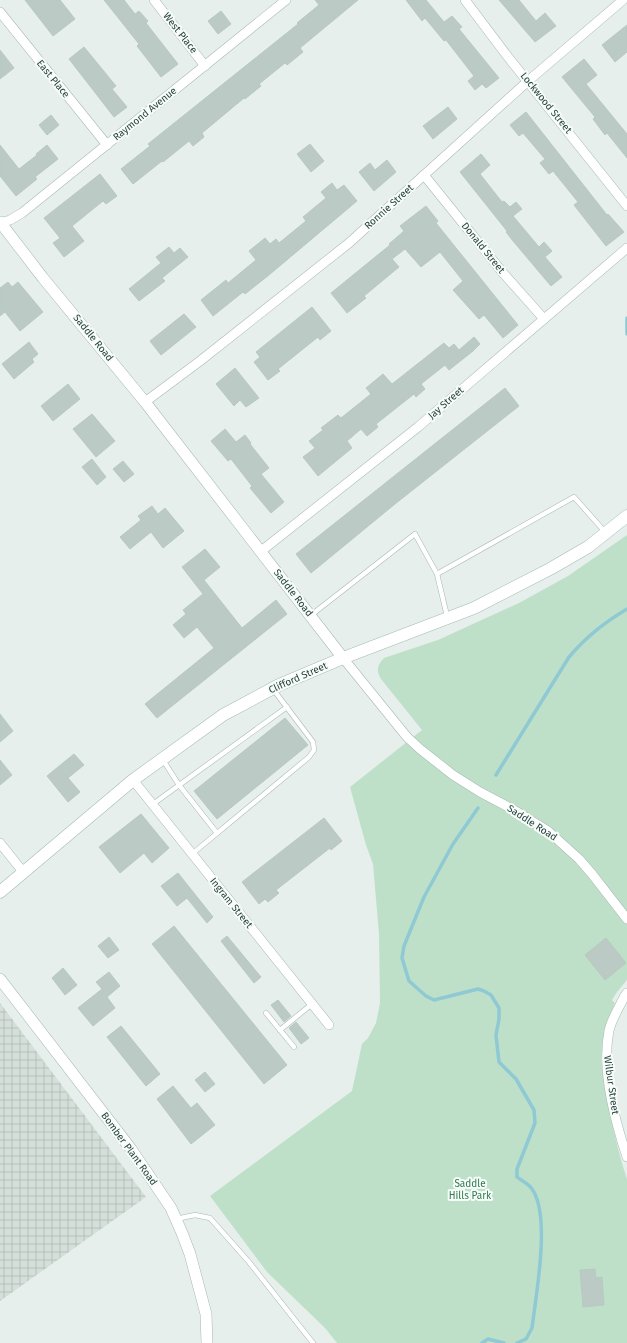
<svg xmlns="http://www.w3.org/2000/svg" width="627" height="1343" viewBox="0 0 627 1343" font-family="'Fira Sans',sans-serif">
  <style>
    .industrial { fill: url(#industrial-grid) }
    .park { fill: #bfe0c8 }
    .lines { fill: none; stroke-linecap: round; stroke-linejoin: round }
    .stream { stroke: #8ec9d4; stroke-width: 3.5 }
    .building { fill: #bbcac4; stroke: #b8c9c2 }
    .service-casing { stroke: #a8b8b2; stroke-width: 5.5 }
    .minor-casing { stroke: #a8b8b2; stroke-width: 10 }
    .tertiary-casing { stroke: #a8b8b2; stroke-width: 12 }
    .secondary-casing { stroke: #a4bbb3; stroke-width: 13 }
    .service { stroke: #fff; stroke-width: 4.5 }
    .minor { stroke: #fff; stroke-width: 9 }
    .tertiary { stroke: #fff; stroke-width: 11 }
    .secondary { stroke: #fff; stroke-width: 12 }
    .labels { text-anchor: middle; dominant-baseline: central; stroke-width: 4; stroke-linejoin: round; paint-order: stroke }
    .street-label { font-size: 10px; fill: #24423a; stroke: #f7fbf9 }
    .park-label { font-size: 10px; fill: #2d7a4b; stroke: #f7fbf9 }
  </style>
  <defs>
    <pattern id="industrial-grid" width="8" height="8" patternUnits="userSpaceOnUse"><rect width="8" height="8" fill="#d4dfda"/><path d="M0 4h8M4 0v8" fill="none" stroke="#b6c1bc"/></pattern>
  </defs>
  <rect width="100%" height="100%" fill="#e6efeb"/>
  <polygon class="industrial" points="0,1003 146,1197 0,1301"/>
  <path class="park" d="M627,535V980L617,992L612,1000L615,1003C609,1018 604,1034 602,1050C600,1064 604,1076 606,1089C611,1119 617,1149 627,1179V1343H337L325,1328L267,1272L210,1196L352,1091L362,1044L368,1038L376,1023L380,1003L379,934L373,864L366,845L350,787L422,730L381,679C376,671 377,665 384,658L438,640L519,603L568,576Z"/>
  <g class="lines">
    <g class="stream">
      <polyline points="627,318 627,334"/>
      <path d="M496,775L569,657C587,636 604,623 627,609"/>
      <path d="M478,808L453,844L424,897L404,946L402,958L409,981L426,996L434,1000L478,989L484,991L491,995L499,1008V1019L496,1035L499,1062L516,1079L534,1110L535,1123L517,1169V1177C522,1181 529,1184 532,1189C551,1215 536,1295 532,1328L526,1339L517,1343"/>
      <polyline points="482,1343 488,1339 504,1343"/>
    </g>
  </g>
  <g class="building">
    <polygon points="25,0 60,0 75,19 53,36"/>
    <polygon points="104,0 124,0 135,14 139,11 148,21 146,23 178,64 161,77 137,46 139,44"/>
    <polygon points="315,0 358,0 300,48 303,52 287,65 285,63 259,84 261,86 245,99 244,98 202,133 204,137 193,146 189,141 163,162 162,161 133,184 121,169 150,146 148,144 298,24 297,23 319,5"/>
    <polygon points="406,0 426,0 444,22 452,16 462,27 459,29 499,78 486,88 482,84 475,90 468,81 474,76 446,40 444,41 425,18 422,21"/>
    <polygon points="499,0 519,0 536,21 545,13 556,26 535,42"/>
    <polygon points="221,11 231,24 218,34 208,21"/>
    <polygon points="627,25 627,52 615,62 602,45"/>
    <polygon points="84,47 116,86 112,89 127,107 114,117 69,59"/>
    <polygon points="0,50 14,68 0,79"/>
    <polygon points="584,59 597,75 586,84 627,134 627,158 607,133 605,135 593,119 595,117 562,77"/>
    <polygon points="448,107 457,119 433,139 423,126"/>
    <polygon points="526,112 585,187 607,215 608,214 624,232 606,246 574,205 578,202 553,171 549,174 540,163 545,159 523,133 519,136 510,125"/>
    <polygon points="51,115 59,125 47,135 39,125"/>
    <polygon points="310,144 324,161 311,172 297,154"/>
    <polygon points="0,145 19,169 37,155 36,154 47,145 58,159 35,177 37,179 16,196 0,176"/>
    <polygon points="481,154 490,165 480,174 502,202 504,201 510,207 516,202 522,209 513,216 539,247 544,242 552,251 545,257 562,277 551,286 513,241 506,232 507,231 460,172"/>
    <polygon points="387,160 396,172 374,191 359,172 370,163 375,170"/>
    <polygon points="100,174 117,196 106,204 103,201 72,226 84,241 64,257 53,243 60,238 44,218"/>
    <polygon points="332,183 337,190 344,185 357,201 269,275 245,294 243,292 213,316 201,300 226,280 228,283 256,260 249,251 265,238 270,244 276,239 279,243 306,221 303,217 326,198 321,192"/>
    <polygon points="426,206 438,221 436,223 518,325 503,338 484,315 479,319 453,290 463,281 440,252 421,267 405,249 392,259 399,267 364,296 366,298 347,313 331,293 390,245 389,244 404,231 400,226"/>
    <polygon points="169,247 174,253 180,248 188,257 162,278 165,281 139,301 129,289 161,263 156,257"/>
    <polygon points="8,282 12,287 18,282 43,312 20,331 5,312 0,316 0,288"/>
    <polygon points="312,307 331,331 320,340 318,337 278,369 280,371 268,380 254,362 260,357 256,352"/>
    <polygon points="184,314 196,327 161,355 150,341"/>
    <polygon points="474,337 480,344 473,351 449,370 445,365 421,384 425,389 416,397 414,394 376,424 378,427 367,436 361,429 347,441 352,448 318,476 303,457 315,448 309,441 323,430 321,428 338,415 341,418 371,394 366,388 383,374 392,384 444,343 449,348 454,344 459,350"/>
    <polygon points="29,342 38,354 32,359 34,362 14,379 2,364"/>
    <polygon points="235,368 259,398 246,407 240,400 234,406 216,384"/>
    <polygon points="68,384 80,399 53,421 41,406"/>
    <polygon points="505,388 519,406 395,504 311,573 296,554"/>
    <polygon points="92,414 115,441 96,457 73,429"/>
    <polygon points="225,429 236,442 245,435 251,443 250,444 269,468 261,474 284,502 271,513 250,488 252,486 231,459 228,461 211,441"/>
    <polygon points="92,459 106,477 97,485 82,467"/>
    <polygon points="123,461 134,474 124,482 113,469"/>
    <polygon points="152,506 158,514 165,508 184,531 163,548 151,532 130,549 120,537 141,520 138,516"/>
    <polygon points="205,549 220,567 204,580 242,628 276,600 287,614 157,718 145,704 214,648 197,627 184,638 173,625 186,614 183,610 203,594 182,567"/>
    <polygon points="0,714 13,731 0,742"/>
    <polygon points="285,718 308,745 217,819 194,791"/>
    <polygon points="74,754 84,765 68,778 80,792 68,802 47,776"/>
    <polygon points="0,760 12,775 0,785"/>
    <polygon points="141,814 169,848 152,863 144,853 120,873 99,847"/>
    <polygon points="324,818 342,841 331,850 330,848 276,890 279,893 268,902 265,899 259,904 242,882"/>
    <polygon points="178,873 213,917 207,923 187,898 177,906 161,886"/>
    <polygon points="174,926 287,1065 264,1084 152,944"/>
    <polygon points="227,936 261,977 254,983 221,941"/>
    <polygon points="109,937 119,950 108,958 98,946"/>
    <polygon points="606,938 626,963 605,980 585,955"/>
    <polygon points="63,968 77,985 65,995 52,978"/>
    <polygon points="109,972 120,986 107,997 115,1008 93,1026 78,1008 102,989 96,982"/>
    <polygon points="278,1000 291,1016 284,1022 271,1005"/>
    <polygon points="296,1022 309,1038 301,1044 289,1028"/>
    <polygon points="121,1026 160,1074 146,1086 107,1037"/>
    <polygon points="205,1072 215,1084 205,1092 195,1080"/>
    <polygon points="173,1086 191,1108 197,1103 215,1125 191,1144 157,1099"/>
    <polygon points="595,1269 596,1278 602,1277 604,1305 583,1307 580,1270"/>
  </g>
  <g class="lines">
    <g class="service-casing">
      <g id="service">
        <polyline points="437,574 447,616"/>
        <polyline points="310,616 415,534 437,574 574,497 606,533"/>
        <polyline points="163,760 179,785 217,833"/>
        <polyline points="153,804 287,707"/>
        <polyline points="192,854 309,757 314,750 313,742 273,689"/>
        <polyline points="266,1013 294,1047"/>
        <polyline points="280,1030 312,1004"/>
        <polyline points="176,1219 195,1215 210,1218 249,1262 313,1343"/>
      </g>
    </g>
    <g class="minor-casing">
      <g id="minor">
        <polyline points="154,0 205,66"/>
        <polyline points="465,0 508,57 627,206"/>
        <polyline points="0,12 107,145"/>
        <polyline points="424,175 503,273 544,319"/>
        <polyline points="0,223 10,220 22,213 286,0"/>
        <polyline points="145,402 200,361 349,243 528,81 623,0"/>
        <polyline points="260,552 418,427 627,248"/>
        <polyline points="343,658 407,737 420,749 453,775 480,792 514,810 548,831 579,859 592,874 627,919"/>
        <polyline points="133,780 329,1025"/>
        <polyline points="0,843 24,873"/>
        <path d="M627,993L624,997C619,1008 611,1020 609,1031C601,1069 615,1121 627,1157"/>
      </g>
    </g>
    <g class="tertiary-casing">
      <g id="tertiary">
        <polyline points="0,222 43,278 145,402 343,658"/>
        <polyline points="0,979 131,1149 171,1208 182,1233 190,1254 206,1314 207,1343"/>
      </g>
    </g>
    <g class="secondary-casing">
      <polyline id="secondary" points="0,892 133,780 223,715 279,685 343,658 474,608 550,569 588,547 627,516"/>
    </g>
    <use href="#service" class="service"/>
    <use href="#minor" class="minor"/>
    <use href="#tertiary" class="tertiary"/>
    <use href="#secondary" class="secondary"/>
  </g>
  <g class="labels">
    <g class="street-label">
      <text transform="translate(180 33) rotate(52)">West Place</text>
      <text transform="translate(53 79) rotate(51)">East Place</text>
      <text transform="translate(546 103) rotate(51)">Lockwood Street</text>
      <text transform="translate(145 114) rotate(-39)">Raymond Avenue</text>
      <text transform="translate(389 207) rotate(-42)">Ronnie Street</text>
      <text transform="translate(483 248) rotate(51)">Donald Street</text>
      <text transform="translate(93 338) rotate(51)">Saddle Road</text>
      <text transform="translate(446 403) rotate(-41)">Jay Street</text>
      <text transform="translate(293 593) rotate(52)">Saddle Road</text>
      <text transform="translate(298 678) rotate(-24)">Clifford Street</text>
      <text transform="translate(532 823) rotate(33)">Saddle Road</text>
      <text transform="translate(231 903) rotate(51)">Ingram Street</text>
      <text transform="translate(611 1085) rotate(82)">Wilbur Street</text>
      <text transform="translate(129 1149) rotate(54)">Bomber Plant Road</text>
    </g>
    <g class="park-label">
      <text x="470" y="1184">Saddle<tspan x="470" dy="12">Hills Park</tspan></text>
    </g>
  </g>
</svg>
